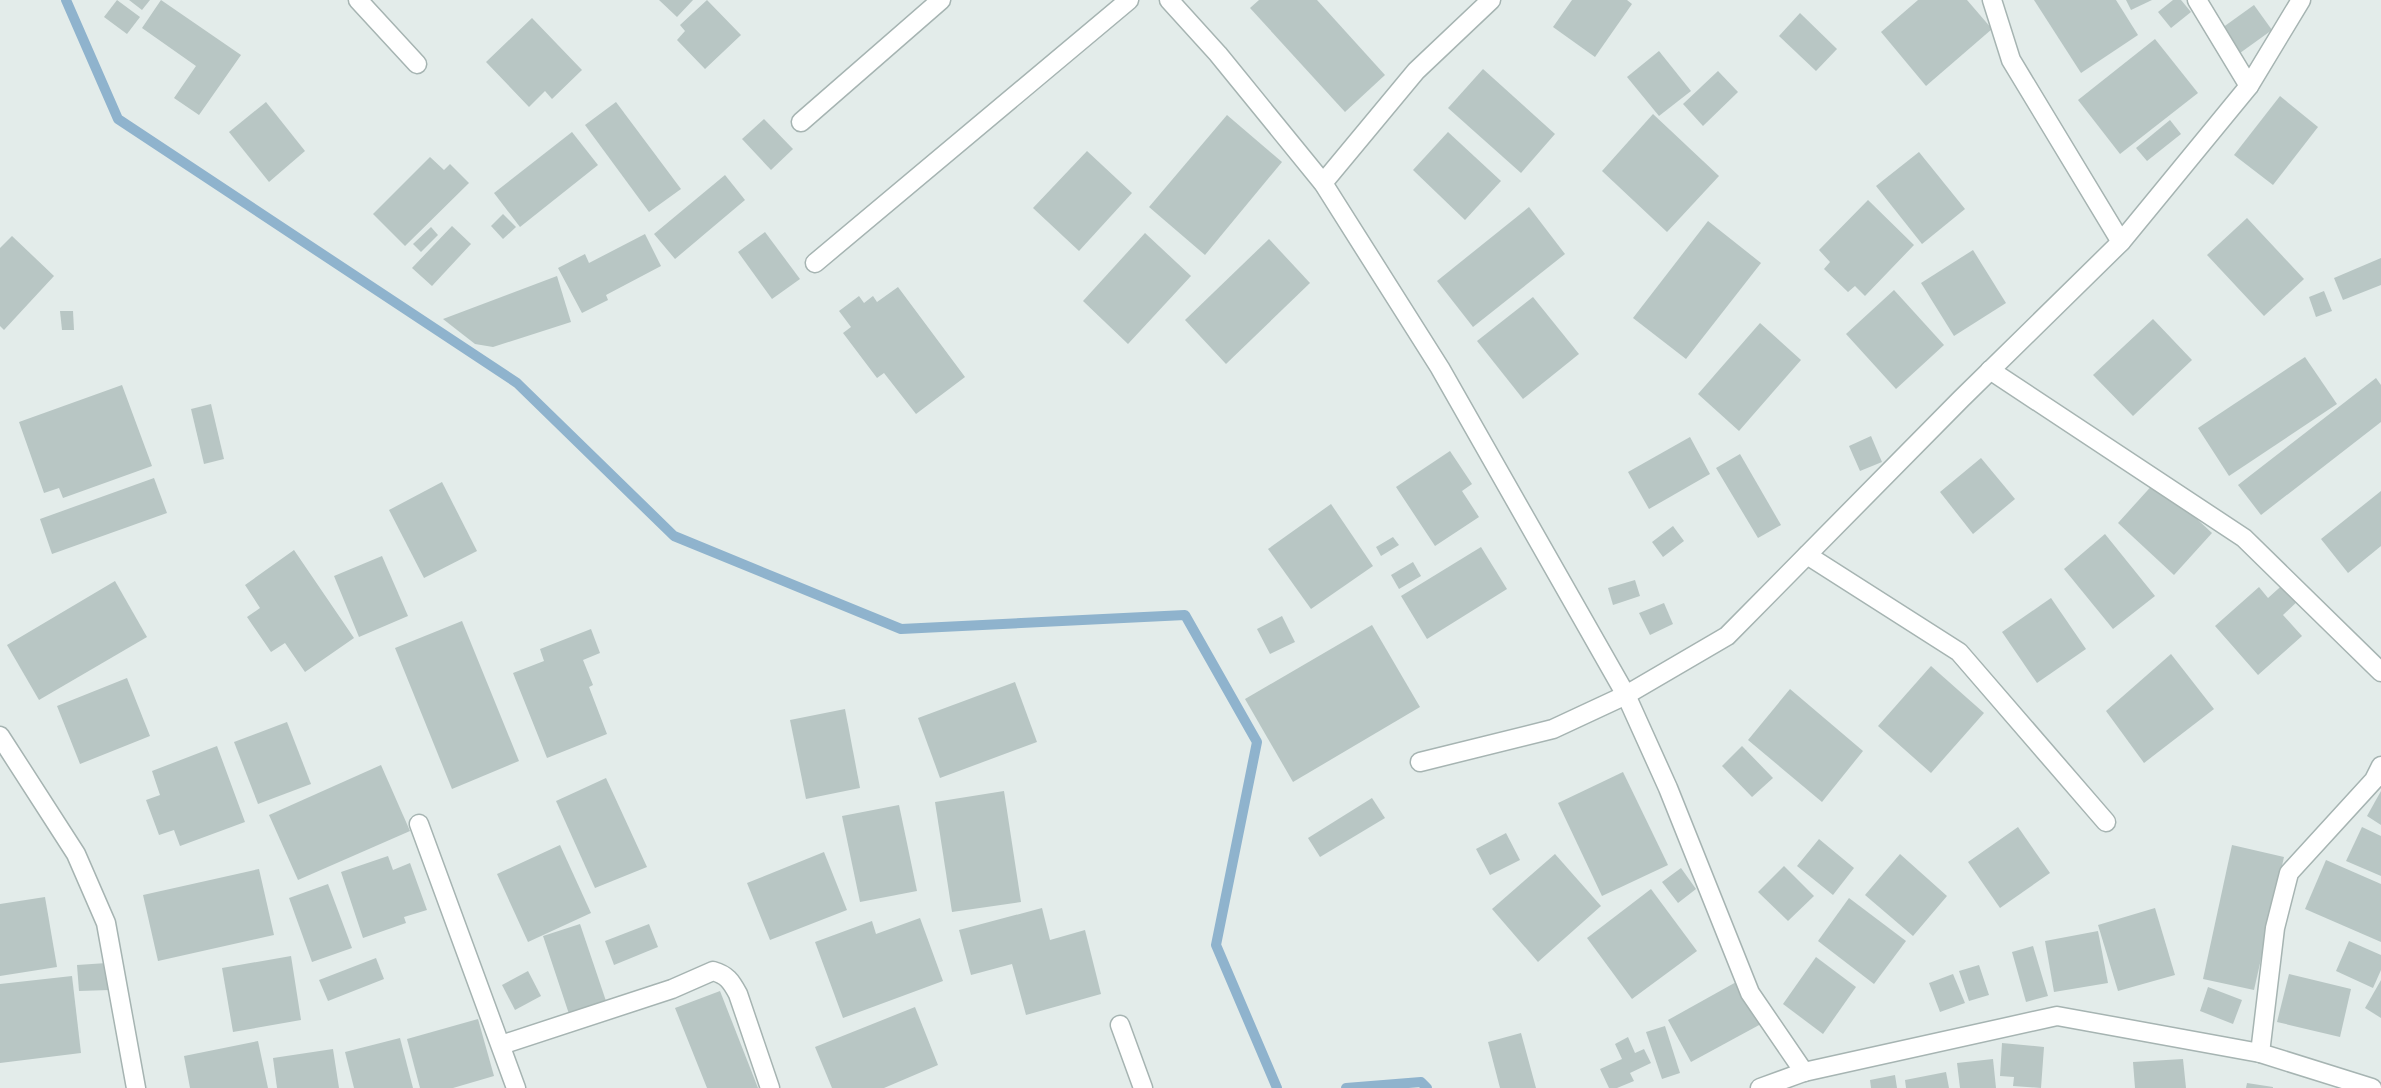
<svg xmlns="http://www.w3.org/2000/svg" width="2381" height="1088" viewBox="0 0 2381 1088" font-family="Roboto,sans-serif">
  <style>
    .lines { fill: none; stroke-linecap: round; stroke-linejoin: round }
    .stream { stroke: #8fb3cd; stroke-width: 10 }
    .building { fill: #b8c6c4 }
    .street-casing { stroke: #a6b4b2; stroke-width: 21 }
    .street { stroke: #fff; stroke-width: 18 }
  </style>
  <rect width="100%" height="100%" fill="#e3ecea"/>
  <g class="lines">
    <g class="stream">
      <polyline points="66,0 118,119 517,383 674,536 901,629 1185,615 1257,742 1216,945 1277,1088"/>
      <polyline points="1346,1088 1421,1082 1427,1088"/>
    </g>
  </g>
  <g class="building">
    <polygon points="117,0 140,17 127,34 104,17"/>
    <polygon points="129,0 150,0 142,10"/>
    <polygon points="161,0 241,55 199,115 174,98 196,66 142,28"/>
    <polygon points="659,0 693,0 677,17"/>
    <polygon points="707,0 741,35 705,69 677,40 685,31 680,25"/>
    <polygon points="1259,0 1317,0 1385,75 1345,112 1250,8"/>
    <polygon points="1572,0 1627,0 1632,4 1595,57 1553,27"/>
    <polygon points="1918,0 1967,0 1992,29 1926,86 1881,32"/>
    <polygon points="2034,0 2116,0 2138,35 2081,73"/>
    <polygon points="2126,0 2152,0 2131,10"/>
    <polygon points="2173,0 2181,0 2191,12 2171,28 2158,12"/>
    <polygon points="2254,5 2272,30 2240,53 2222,28"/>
    <polygon points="1800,13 1837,49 1816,71 1779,36"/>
    <polygon points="532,18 582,70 552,99 545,91 529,107 486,62"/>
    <polygon points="2155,39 2198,93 2120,154 2078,100"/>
    <polygon points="1659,51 1691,91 1659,116 1627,77"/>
    <polygon points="1483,69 1555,134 1521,173 1448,108"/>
    <polygon points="1718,71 1738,92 1703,126 1683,104"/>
    <polygon points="2280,96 2318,127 2273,185 2234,155"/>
    <polygon points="266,102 305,151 269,182 229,132"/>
    <polygon points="616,102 681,189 649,212 585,125"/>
    <polygon points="1653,114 1719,176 1667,232 1602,171"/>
    <polygon points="1227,115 1282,162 1205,255 1149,207"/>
    <polygon points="764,119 793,149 771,170 742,139"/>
    <polygon points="2170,120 2181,134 2147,161 2136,148"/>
    <polygon points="572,132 598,165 520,227 494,193"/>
    <polygon points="1448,132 1501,181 1465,220 1413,170"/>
    <polygon points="1087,151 1132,193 1079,251 1033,208"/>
    <polygon points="1919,152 1965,209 1922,244 1876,186"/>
    <polygon points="430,157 444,170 450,164 469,183 405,246 373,214"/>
    <polygon points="725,175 745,200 675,259 654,234"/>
    <polygon points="1868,200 1914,245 1865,296 1855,286 1848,292 1824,269 1830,262 1819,250"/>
    <polygon points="1529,207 1565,254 1473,327 1437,281"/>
    <polygon points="503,214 516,227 503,239 491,226"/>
    <polygon points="2247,218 2304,279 2264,316 2207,255"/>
    <polygon points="1708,221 1761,263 1686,359 1633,318"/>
    <polygon points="452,226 471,244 432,286 412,268"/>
    <polygon points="431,227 438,235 421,252 413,244"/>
    <polygon points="765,232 800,279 772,299 738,252"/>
    <polygon points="1145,233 1191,276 1128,344 1083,301"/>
    <polygon points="645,234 661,266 606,295 608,300 582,313 558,268 585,254 589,263"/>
    <polygon points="12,236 54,276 4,330 0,326 0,248"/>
    <polygon points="1269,239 1310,283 1226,364 1185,320"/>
    <polygon points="1973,250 2006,303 1954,336 1921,283"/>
    <polygon points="2381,258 2381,285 2343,300 2334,278"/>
    <polygon points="557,276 571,322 493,347 475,344 443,319"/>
    <polygon points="898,287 965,377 916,414 884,373 877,378 843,333 851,327 839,311 859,296 864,303 873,296 877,302"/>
    <polygon points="1894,290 1944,345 1896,389 1846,334"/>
    <polygon points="2324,291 2332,311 2316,317 2309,297"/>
    <polygon points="1533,297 1579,354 1523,399 1477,341"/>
    <polygon points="60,311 73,311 74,330 62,330"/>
    <polygon points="2153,319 2192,360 2133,416 2093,375"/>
    <polygon points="1760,323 1801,360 1739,431 1698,394"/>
    <polygon points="2305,357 2337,404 2229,476 2198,428"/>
    <polygon points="2376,378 2381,385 2381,422 2261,515 2238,485"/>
    <polygon points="122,385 152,466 63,498 59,488 44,493 19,422"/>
    <polygon points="211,404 224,459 204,464 191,409"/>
    <polygon points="1871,436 1882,462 1860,471 1849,446"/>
    <polygon points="1690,437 1710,474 1649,509 1628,472"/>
    <polygon points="1450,451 1472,484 1462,491 1479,517 1435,546 1396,487"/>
    <polygon points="1740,454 1781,525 1758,538 1716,468"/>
    <polygon points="1981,458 2015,499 1973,534 1940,492"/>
    <polygon points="154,478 167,513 52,554 40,519"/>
    <polygon points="2156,481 2212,533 2174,575 2118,523"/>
    <polygon points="442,482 477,551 424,578 389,510"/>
    <polygon points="2381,491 2381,546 2348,573 2321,539"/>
    <polygon points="1331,504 1373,566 1311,609 1268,549"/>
    <polygon points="1673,526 1684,541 1663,557 1652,542"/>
    <polygon points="2105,534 2155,596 2113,629 2064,569"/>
    <polygon points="1393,537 1399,545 1381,556 1376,547"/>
    <polygon points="1481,547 1507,589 1427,639 1401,596"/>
    <polygon points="294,550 354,638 305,672 285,643 271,652 247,617 260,608 245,585"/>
    <polygon points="382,556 408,616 359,637 334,576"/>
    <polygon points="1413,562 1421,576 1399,589 1391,575"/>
    <polygon points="1635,580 1640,596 1613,605 1608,588"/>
    <polygon points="2288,580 2302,597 2283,615 2302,636 2258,675 2215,626 2259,587 2268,598"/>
    <polygon points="115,581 147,637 39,700 7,645"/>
    <polygon points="2051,598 2086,649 2037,683 2002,632"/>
    <polygon points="1664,603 1673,624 1650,635 1639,613"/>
    <polygon points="1282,616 1295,642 1270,654 1257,629"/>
    <polygon points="462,621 519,761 452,789 395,648"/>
    <polygon points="1372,625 1420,707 1293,782 1245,699"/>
    <polygon points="591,629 600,653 583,660 593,685 589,687 607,734 547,758 513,673 544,661 540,649"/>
    <polygon points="2171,654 2214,709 2144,763 2106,711"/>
    <polygon points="1931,666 1984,713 1931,773 1878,726"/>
    <polygon points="127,678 150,736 80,764 57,706"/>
    <polygon points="1015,682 1037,742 940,778 918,718"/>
    <polygon points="1790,689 1863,751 1822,802 1748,740"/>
    <polygon points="845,709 860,788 806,799 790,720"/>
    <polygon points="287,722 311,784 258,804 234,742"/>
    <polygon points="217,746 245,822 180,846 174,830 159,835 146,800 160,795 152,771"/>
    <polygon points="1742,746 1773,778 1752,797 1722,766"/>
    <polygon points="381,765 410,831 298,880 269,815"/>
    <polygon points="1623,772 1668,865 1602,896 1558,803"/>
    <polygon points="606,778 647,867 595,888 556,801"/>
    <polygon points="1004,791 1021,902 952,912 935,802"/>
    <polygon points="2381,791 2381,825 2367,816"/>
    <polygon points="1372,798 1385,818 1320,857 1308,838"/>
    <polygon points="899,805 917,891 860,902 842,816"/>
    <polygon points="2018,827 2050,873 2000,908 1968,862"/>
    <polygon points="2362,827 2381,836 2381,876 2346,861"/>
    <polygon points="1506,833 1520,860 1490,875 1476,849"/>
    <polygon points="1819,839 1854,868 1833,895 1797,866"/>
    <polygon points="560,845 591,913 528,942 497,874"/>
    <polygon points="2232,845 2284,857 2254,990 2203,979"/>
    <polygon points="824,852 847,910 770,940 747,883"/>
    <polygon points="1555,854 1601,906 1538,962 1492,909"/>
    <polygon points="1900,854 1947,896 1913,936 1865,895"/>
    <polygon points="388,856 393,870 410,863 427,910 404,917 406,923 363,938 341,872"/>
    <polygon points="2326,860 2381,884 2381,942 2305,909"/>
    <polygon points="1784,866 1814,896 1788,921 1758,892"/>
    <polygon points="1681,868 1696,889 1678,903 1662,882"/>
    <polygon points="259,869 274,935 158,961 143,895"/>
    <polygon points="328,884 352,948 312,962 289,898"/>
    <polygon points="1651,889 1697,951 1632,999 1587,938"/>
    <polygon points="45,897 57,967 0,976 0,904"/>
    <polygon points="1849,898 1906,941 1874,984 1818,941"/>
    <polygon points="1042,908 1050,940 1085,930 1101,994 1026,1015 1012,964 971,975 959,930"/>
    <polygon points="2155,908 2175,975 2118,991 2098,925"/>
    <polygon points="920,918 943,981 843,1018 815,942 872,921 876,934"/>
    <polygon points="580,924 606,1001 569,1014 543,936"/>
    <polygon points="649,924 658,947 614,965 605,941"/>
    <polygon points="2098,931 2108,983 2054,992 2045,941"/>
    <polygon points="2349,941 2381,955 2381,970 2373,988 2336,971"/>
    <polygon points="2033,946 2048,996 2026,1002 2012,952"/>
    <polygon points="291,956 301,1020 233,1032 222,968"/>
    <polygon points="1816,957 1856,987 1823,1034 1783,1004"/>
    <polygon points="376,958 384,979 328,1001 319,980"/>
    <polygon points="107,963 110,990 79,991 77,965"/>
    <polygon points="1979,965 1989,995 1969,1001 1959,971"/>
    <polygon points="528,971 541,996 515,1010 502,985"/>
    <polygon points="1953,974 1965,1003 1940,1012 1929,983"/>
    <polygon points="2289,974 2351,989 2340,1037 2277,1022"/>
    <polygon points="72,976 81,1053 0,1063 0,984"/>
    <polygon points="2381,980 2381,1018 2365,1008"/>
    <polygon points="1738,981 1761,1024 1691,1062 1668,1020"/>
    <polygon points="2208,987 2242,1000 2233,1024 2200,1011"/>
    <polygon points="720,991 758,1088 707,1088 675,1008"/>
    <polygon points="915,1007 938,1065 884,1088 832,1088 815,1047"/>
    <polygon points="478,1019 494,1076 453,1088 420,1088 407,1039"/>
    <polygon points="1665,1026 1680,1073 1662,1079 1646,1032"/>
    <polygon points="1521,1033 1536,1088 1500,1088 1488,1042"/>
    <polygon points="1628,1037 1635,1053 1644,1049 1651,1063 1630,1073 1634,1081 1617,1088 1609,1088 1600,1069 1622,1059 1615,1044"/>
    <polygon points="400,1038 413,1088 354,1088 345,1052"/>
    <polygon points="258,1041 268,1088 190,1088 184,1056"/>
    <polygon points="2002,1043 2044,1047 2041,1088 2013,1086 2014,1077 2000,1076"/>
    <polygon points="333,1049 339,1088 277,1088 273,1058"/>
    <polygon points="1993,1059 1996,1088 1960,1088 1957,1063"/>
    <polygon points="2183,1059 2186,1088 2135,1088 2133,1062"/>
    <polygon points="1946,1072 1949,1088 1906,1088 1905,1080"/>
    <polygon points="1895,1075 1897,1088 1871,1088 1870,1080"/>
    <polygon points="2247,1083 2273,1087 2273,1088 2246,1088"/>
  </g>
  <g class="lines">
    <g class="street-casing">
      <g id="street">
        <polyline points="358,0 417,64"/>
        <polyline points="1169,0 1218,54 1323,183 1440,368 1626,695 1668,788 1750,993 1804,1072"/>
        <polyline points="1992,0 2011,60 2121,242"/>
        <polyline points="2197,0 2249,86"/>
        <polyline points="801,122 941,0"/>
        <polyline points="1323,183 1416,71 1491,0"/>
        <polyline points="815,263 1129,0"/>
        <polyline points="1990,370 2244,538 2381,672"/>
        <polyline points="1807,555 1959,652 2106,822"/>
        <polyline points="0,736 76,854 106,923 136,1088"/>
        <polyline points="1420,762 1553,729 1626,695 1727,636 1961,399 2121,242 2249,86 2301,0"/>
        <polyline points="419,824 516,1088"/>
        <polyline points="1120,1025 1143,1088"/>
        <path d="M501,1045L672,989L713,971C727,975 731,981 738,994L770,1088"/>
        <polyline points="2260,1053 2275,928 2289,873 2374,780 2381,766"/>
        <polyline points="1760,1088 1804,1072 2057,1016 2260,1053 2372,1088"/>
      </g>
    </g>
    <use href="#street" class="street"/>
  </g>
</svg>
